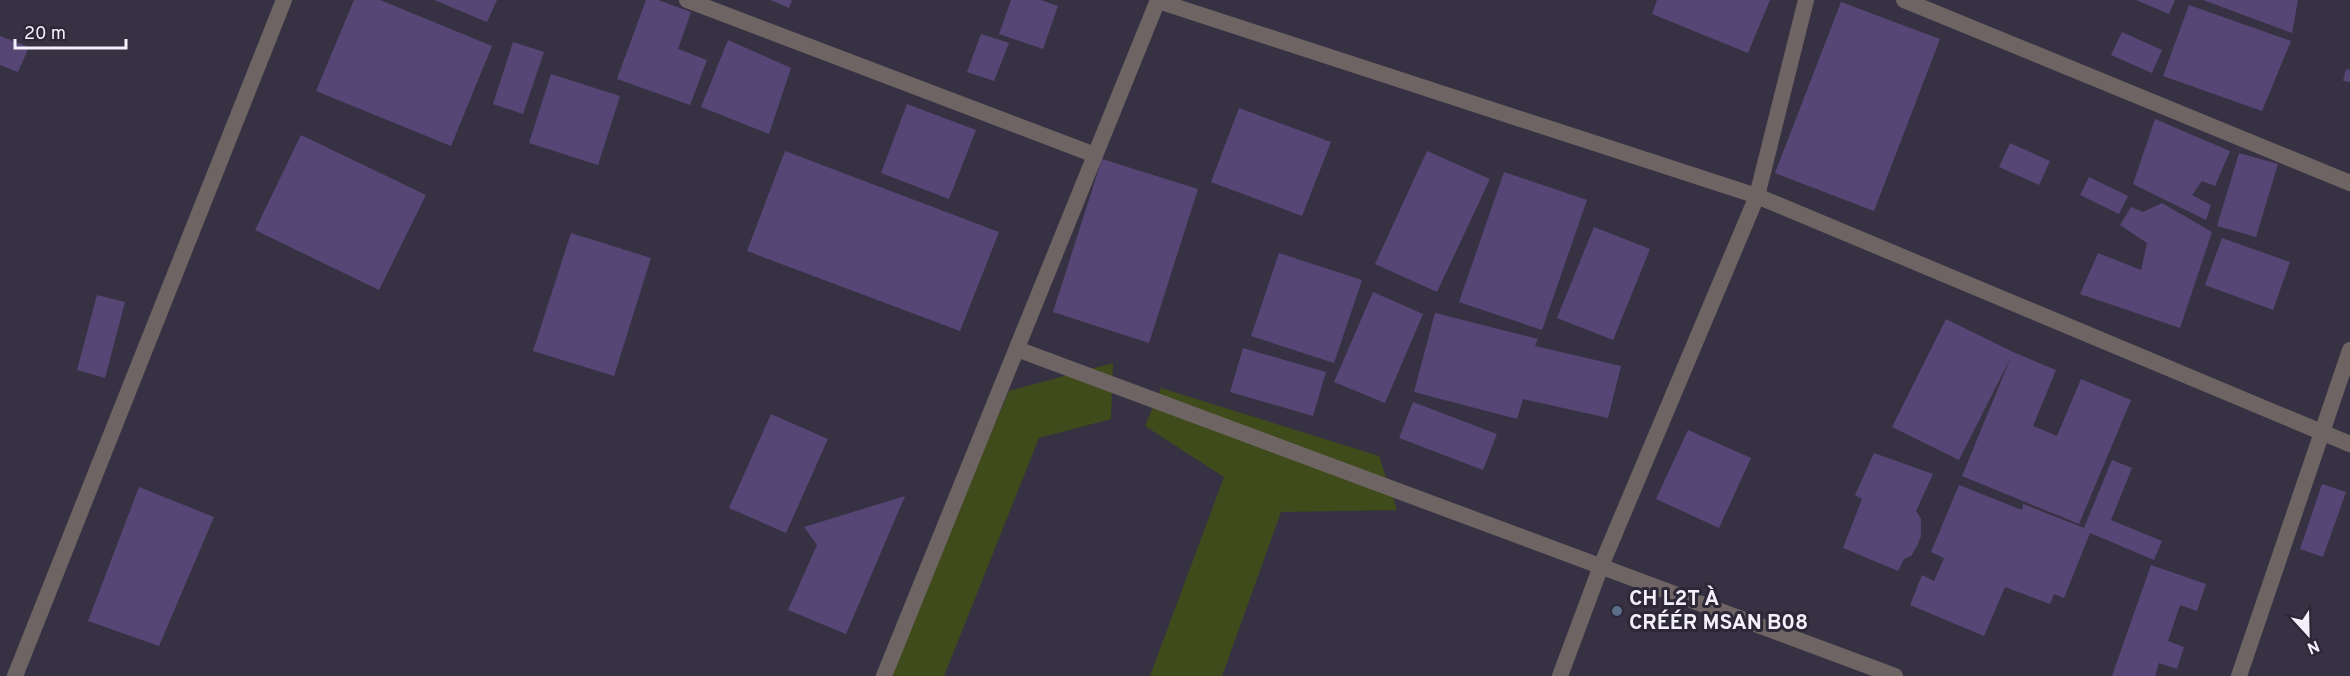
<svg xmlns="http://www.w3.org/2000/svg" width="2350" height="676" viewBox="0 0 2350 676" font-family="Overpass,sans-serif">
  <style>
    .green { fill: #404b1b }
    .building { fill: #564675 }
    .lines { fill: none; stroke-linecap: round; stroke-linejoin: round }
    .minor { stroke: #6e6463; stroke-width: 16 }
    .service-dot { fill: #5c6f8a; stroke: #2d2838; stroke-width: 2 }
    .labels { text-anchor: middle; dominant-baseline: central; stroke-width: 6; stroke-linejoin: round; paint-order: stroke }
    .poi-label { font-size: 21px; font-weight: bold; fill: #f3f0fb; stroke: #2d2838; text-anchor: start }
  </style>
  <rect width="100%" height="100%" fill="#373243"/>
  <g class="green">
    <polygon points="1113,363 1111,419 1039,438 944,676 887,676 1009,391"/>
    <polygon points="1161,388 1379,456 1397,510 1281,512 1222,676 1150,676 1224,477 1145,426"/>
  </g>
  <g class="building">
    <polygon points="354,0 380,0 492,46 451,146 316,91"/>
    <polygon points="434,0 497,0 487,22"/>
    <polygon points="646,0 658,0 691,12 678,49 707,60 690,105 617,79"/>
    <polygon points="770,0 792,0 789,8"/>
    <polygon points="1011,0 1041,0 1058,6 1043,49 999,34"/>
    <polygon points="1657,0 1770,0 1748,53 1652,14"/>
    <polygon points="2136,0 2175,0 2169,14"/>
    <polygon points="2203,0 2298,0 2292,33"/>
    <polygon points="1841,2 1940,39 1874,211 1775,173"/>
    <polygon points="2189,5 2291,41 2262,111 2163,76"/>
    <polygon points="2122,32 2162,50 2152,73 2111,55"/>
    <polygon points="981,34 1009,43 994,81 967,72"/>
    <polygon points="0,36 29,47 18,72 0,65"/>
    <polygon points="728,40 791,68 769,134 701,107"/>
    <polygon points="513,42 544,52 523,114 493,104"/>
    <polygon points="2346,69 2350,70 2350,82 2343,81"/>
    <polygon points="551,74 620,96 598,165 529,143"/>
    <polygon points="907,104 976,130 949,199 881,173"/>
    <polygon points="1239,108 1331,142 1302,216 1211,182"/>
    <polygon points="2155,119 2230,151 2215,186 2202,181 2192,195 2211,205 2206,220 2133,184"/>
    <polygon points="301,135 426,195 379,290 255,230"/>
    <polygon points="2010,143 2050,161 2039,185 1999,167"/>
    <polygon points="785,151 999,232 960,331 747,251"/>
    <polygon points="1427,151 1490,179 1437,292 1375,264"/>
    <polygon points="2239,153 2278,164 2256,237 2217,226"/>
    <polygon points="1102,159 1198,189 1149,343 1053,312"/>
    <polygon points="1504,172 1587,200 1542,330 1459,302"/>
    <polygon points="2089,177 2128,196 2119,214 2080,195"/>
    <polygon points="2162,203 2212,232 2180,328 2080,294 2098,253 2141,270 2147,243 2120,225 2131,207 2143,212"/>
    <polygon points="1594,227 1650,249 1613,340 1557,318"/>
    <polygon points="571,233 651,258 614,376 533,351"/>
    <polygon points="2222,238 2290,262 2273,310 2205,285"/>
    <polygon points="1279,253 1362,280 1334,363 1251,336"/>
    <polygon points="1373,292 1423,314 1385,403 1334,382"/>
    <polygon points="97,295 125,302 105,378 77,370"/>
    <polygon points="1435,313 1538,339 1535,346 1621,366 1608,418 1523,399 1517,419 1414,392"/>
    <polygon points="1946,319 2013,352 2056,370 2033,426 2057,436 2081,379 2131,400 2079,524 1962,476 2011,357 1959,460 1892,427"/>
    <polygon points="1243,348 1326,372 1313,416 1230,392"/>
    <polygon points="1413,402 1497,434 1483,470 1399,438"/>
    <polygon points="771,414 828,439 786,533 729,508"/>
    <polygon points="1688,430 1751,458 1719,528 1656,499"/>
    <polygon points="1874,453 1933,474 1916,511 1921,519 1921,536 1917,546 1911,556 1904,559 1898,571 1843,548 1862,499 1855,495"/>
    <polygon points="2112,460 2132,468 2111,520 2162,541 2154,560 2090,533 2064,598 2054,594 2050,604 2005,587 1984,636 1910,605 1922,575 1934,581 1944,558 1931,552 1959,485 2022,510 2023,504 2084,528"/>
    <polygon points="2322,484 2346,492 2323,557 2300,549"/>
    <polygon points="139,487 214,517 159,646 88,621"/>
    <polygon points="905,496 846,634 788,610 817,545 804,527"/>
    <polygon points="2151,565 2206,584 2197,611 2180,605 2168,641 2184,647 2177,669 2159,663 2155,676 2112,676"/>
  </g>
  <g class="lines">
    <g class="minor">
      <polyline points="687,0 1095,155"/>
      <polyline points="1904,0 2350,183"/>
      <polyline points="1158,1 1757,196 2350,444"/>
      <polyline points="1017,349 1895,676"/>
      <polyline points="15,676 284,0"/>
      <polyline points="884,676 1158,0"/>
      <polyline points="1560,676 1601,566 1757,196 1806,0"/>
      <polyline points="2239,676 2350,350"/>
    </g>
  </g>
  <circle class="service-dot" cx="1617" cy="611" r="6"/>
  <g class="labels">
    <g class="poi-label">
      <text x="1629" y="599">CH L2T À<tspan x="1629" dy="24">CRÉÉR MSAN B08</tspan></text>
    </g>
  </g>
  <g transform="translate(2308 634) rotate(158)" stroke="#2d2838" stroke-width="4.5" paint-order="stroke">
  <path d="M0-4.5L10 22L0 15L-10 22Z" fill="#f3f0fb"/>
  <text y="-9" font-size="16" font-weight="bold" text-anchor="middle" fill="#f3f0fb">N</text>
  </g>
  <path d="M15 39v9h111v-9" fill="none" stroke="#f3f0fb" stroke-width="3"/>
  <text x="24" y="39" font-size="18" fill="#f3f0fb" stroke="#2d2838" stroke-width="4.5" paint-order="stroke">20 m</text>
</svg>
